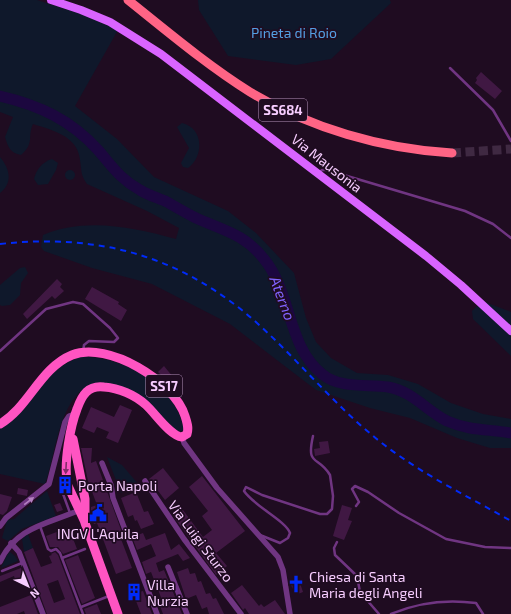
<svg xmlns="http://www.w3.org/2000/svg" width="511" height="614" viewBox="0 0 511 614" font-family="'Exo 2',sans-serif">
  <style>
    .green { fill: #0f182b }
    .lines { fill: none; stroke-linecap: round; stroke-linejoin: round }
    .river { stroke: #1c073f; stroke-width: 11 }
    .building { fill: #401843; fill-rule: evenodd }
    .trunk-tunnel { stroke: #3f2942; stroke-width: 9; stroke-dasharray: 9 4.5; stroke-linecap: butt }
    .service { stroke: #703582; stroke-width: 2.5 }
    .minor { stroke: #703582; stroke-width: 5.5 }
    .secondary { stroke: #d964ff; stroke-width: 8 }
    .primary { stroke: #ff54c2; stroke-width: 9 }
    .trunk { stroke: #ff6485; stroke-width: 9 }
    .rail { stroke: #002bf8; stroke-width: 2; stroke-dasharray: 6 5; stroke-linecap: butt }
    .oneway { fill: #842c69 }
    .oneway2 { fill: #b481c0 }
    .labels { text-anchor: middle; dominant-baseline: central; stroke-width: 3.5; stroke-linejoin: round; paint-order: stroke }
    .shield { fill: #1f0c21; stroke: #b693bc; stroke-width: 1 }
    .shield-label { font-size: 13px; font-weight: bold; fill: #f7cdff }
    .park-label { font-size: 14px; fill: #549fe3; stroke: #1f0c21 }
    .street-label { font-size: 14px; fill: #f7cdff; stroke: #1f0c21 }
    .poi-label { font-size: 14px; fill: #f7cdff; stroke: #1f0c21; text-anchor: start }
    .water-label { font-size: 15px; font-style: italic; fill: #8163ff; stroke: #1f0c21 }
  </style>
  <rect width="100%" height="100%" fill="#1f0c21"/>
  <g class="green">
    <path d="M0,0H37L81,14L118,30L75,106L117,139L154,177L228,211L256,233L294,273L306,318L316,342L331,358L357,373L388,375L418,384L451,403L483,414L511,419V448H490L457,438L410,418L370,408L316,390L230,324L152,284L92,268L44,251L41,247L43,235C85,217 133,227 176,239L179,228L147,211L87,184C80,174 82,171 80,160C78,136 52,130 33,124C27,137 35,143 21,155C10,153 8,147 5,137L13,117L0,112Z"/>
    <polygon points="198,0 390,0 391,3 331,59 296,65 228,56 199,10"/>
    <path d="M182,123C204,128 204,157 188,168L183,167L181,163L189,148L177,127Z"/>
    <path d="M0,157C10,169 13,183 0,193Z"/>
    <path d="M52,159L58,163L56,170L48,184L38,185L34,179C36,170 42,162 52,159Z"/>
    <circle cx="70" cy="175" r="5"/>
    <polygon points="25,267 28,273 21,283 20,295 10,305 2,306 0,305 0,285 20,268"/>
    <polygon points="485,302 511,312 511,356 473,319 472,311 476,307"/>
    <path d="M80,357C123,355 177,386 184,430L178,432L159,413L130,391L83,389C57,411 56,453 45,484L0,474V428C30,408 44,368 80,357Z"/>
    <polygon points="107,457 122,465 139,485 121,493"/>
    <polygon points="47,491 56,516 22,529 8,541 2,538 7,520 14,519"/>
    <polygon points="28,534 33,548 24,552 22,539"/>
    <polygon points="10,552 15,556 18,561 1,568 7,555"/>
  </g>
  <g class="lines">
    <path class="river" d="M0,96C39,105 71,120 98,150C112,166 120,179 140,190C148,195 158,198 167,202C176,207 186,213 196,218C222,230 245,234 264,259C292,293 287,346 322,374C340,389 367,384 388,387C412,391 427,411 447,421C470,431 488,429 511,433"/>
  </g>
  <g class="building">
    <polygon points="481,72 502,91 495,99 475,83 477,80 476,78"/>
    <polygon points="57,279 62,284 60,287 64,291 55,299 52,296 27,319 23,314"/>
    <polygon points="92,287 119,302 118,304 127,310 121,321 85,299"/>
    <polygon points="164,366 173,377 168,382 158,372"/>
    <polygon points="120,405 132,410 118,443 106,438 109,432 97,427 94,433 82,428 91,407 114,417"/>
    <polygon points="328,441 330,453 315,456 314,449 320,448 319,442"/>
    <polygon points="81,448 92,448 91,463 96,461 124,538 121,539 132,568 116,574 97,523 94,524 91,518 91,507 97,505 88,481"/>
    <polygon points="163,468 179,488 165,500 149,479"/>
    <polygon points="202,476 245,531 216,553 227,566 216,575 174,517 183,510 203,537 212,530 202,516 208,511 189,487"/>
    <polygon points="18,488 28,490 27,496 17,494"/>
    <polygon points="136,492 144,512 148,511 154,524 141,529 137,520 135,521 133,515 128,517 121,498"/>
    <polygon points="0,494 12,497 7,511 3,515 0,514"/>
    <polygon points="60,503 63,510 57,512 54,505"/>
    <polygon points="342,505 352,508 348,520 352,521 344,540 333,536"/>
    <polygon points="62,530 72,536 77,549 63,554 58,547 50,547 46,536"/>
    <polygon points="143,533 146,540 165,533 171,550 179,544 190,558 183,561 178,554 156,563 159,572 164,570 182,614 163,614 160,606 163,605 162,600 151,572 146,574 142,562 156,556 151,544 137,550 132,537"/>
    <path d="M33,548L41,567L52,563L49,556L52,555L51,554L55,552L58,555L80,614H47L24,552ZM58,580L65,599L54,603L47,584Z"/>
    <polygon points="78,555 95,598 82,604 65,560"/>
    <polygon points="21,568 25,579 16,582 14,576 0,582 0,576"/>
    <polygon points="188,568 190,574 195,573 198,582 201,581 206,594 210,593 213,599 216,598 224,614 209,614 207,607 202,609 196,595 186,599 177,572"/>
    <polygon points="298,577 303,592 298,594 296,590 294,591 289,581"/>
    <polygon points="135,583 139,592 143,591 152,614 141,614 136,601 133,602 127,586"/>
    <polygon points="242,585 259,606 261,604 264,607 275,600 285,614 249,614 245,608 243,610 231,593"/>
    <polygon points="31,595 38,614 25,614 24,611 17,614 0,614 0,607"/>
    <polygon points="97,604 101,614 86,614 84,609"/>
  </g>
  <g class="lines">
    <polyline class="trunk-tunnel" points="452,153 511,149"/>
    <g class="service">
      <polyline points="450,68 493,110 511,141"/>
      <polyline points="319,173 322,170 327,170 465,211 493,224 511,238"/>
      <polyline points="0,351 46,309 73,302 83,304 110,328 118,338 114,342 89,341 84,345 83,352"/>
      <polyline points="62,491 70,513"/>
      <polyline points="356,506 359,502 352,489 355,486 368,492 399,513 446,539 485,547 511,548"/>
      <polyline points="40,526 48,549 51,551 56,549 60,553 83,614"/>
      <path d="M260,535L280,543L288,538L290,533C286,521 254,506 244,491L246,487L262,495L320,514H327L332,509L333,496L330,475C318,455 306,467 313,436"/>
      <polyline points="337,542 334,548 335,555 357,576 360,592 379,614"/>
      <polyline points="62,558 85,549"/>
      <polyline points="2,571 22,563"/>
      <polyline points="81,607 109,596"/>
      <path d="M391,614C419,602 446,599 476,603L483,614"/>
    </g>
    <g class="minor">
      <polyline points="182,437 184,443 217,488 278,557 283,570 290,614"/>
      <polyline points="102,463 111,485 113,498 157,614"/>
      <polyline points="145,481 184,539 241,614"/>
      <polyline points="0,526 6,518 49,484 65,422 69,416 75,414"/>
      <polyline points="11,543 19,552 43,614"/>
      <path d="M0,562C16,526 49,524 82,509"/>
      <polyline points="168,567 187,614"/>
    </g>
    <polyline class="secondary" points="51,0 81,10 110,22 161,54 426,256 461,285 511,331"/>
    <g class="primary">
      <path d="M0,424C29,407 40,368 72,355C108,341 174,381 185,416C187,422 189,428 187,434L182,437C170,436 155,413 146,405C135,395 119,388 104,387C88,385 82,395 77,409C70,427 64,462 67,481"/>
      <polyline points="73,439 85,499 85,523 118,614"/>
      <polyline points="68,486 84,520"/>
    </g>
    <path class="trunk" d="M128,0C168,32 207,65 250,92C310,128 382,149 452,153"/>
    <path class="rail" d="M0,244C99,233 182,256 257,323C297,359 331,401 372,435C413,470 464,494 511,521"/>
  </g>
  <defs><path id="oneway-solid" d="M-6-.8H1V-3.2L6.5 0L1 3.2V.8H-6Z"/></defs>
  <use class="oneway" href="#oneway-solid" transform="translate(66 468) rotate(93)"/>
  <use class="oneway2" href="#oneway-solid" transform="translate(29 501) rotate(-37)"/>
  <defs>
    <g id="building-bare" transform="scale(1.38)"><path d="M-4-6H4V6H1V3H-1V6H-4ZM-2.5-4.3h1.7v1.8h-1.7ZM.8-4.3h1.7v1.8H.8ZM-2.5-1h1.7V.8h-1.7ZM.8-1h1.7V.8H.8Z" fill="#002bf8" stroke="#1f0c21" stroke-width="2.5" paint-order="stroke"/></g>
    <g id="civic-bare" transform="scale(1.38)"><path d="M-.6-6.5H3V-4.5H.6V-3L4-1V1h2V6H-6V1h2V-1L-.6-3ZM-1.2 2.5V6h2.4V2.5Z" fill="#002bf8" stroke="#1f0c21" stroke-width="2.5" paint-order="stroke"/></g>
    <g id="church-bare" transform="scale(1.38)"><path d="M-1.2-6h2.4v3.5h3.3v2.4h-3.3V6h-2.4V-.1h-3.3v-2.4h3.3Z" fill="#002bf8" stroke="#1f0c21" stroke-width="2.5" paint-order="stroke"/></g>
  </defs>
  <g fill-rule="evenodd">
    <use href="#building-bare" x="65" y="485"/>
    <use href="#civic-bare" x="98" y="513"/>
    <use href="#church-bare" x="296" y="584"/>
    <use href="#building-bare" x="134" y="592"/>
  </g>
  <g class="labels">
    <g class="shield">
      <rect x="259" y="99" width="48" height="22" rx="3"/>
      <rect x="146" y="375" width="36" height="22" rx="3"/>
    </g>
    <g class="shield-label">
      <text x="283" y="110">SS684</text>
      <text x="164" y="386">SS17</text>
    </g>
    <g class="park-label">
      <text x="294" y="32">Pineta di Roio</text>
    </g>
    <g class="street-label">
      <text transform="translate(327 163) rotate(38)">Via Mausonia</text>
      <text transform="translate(201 541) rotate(53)">Via Luigi Sturzo</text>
    </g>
    <g class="poi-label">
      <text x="78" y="485">Porta Napoli</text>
      <text x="98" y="533" text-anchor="middle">INGV L'Aquila</text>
      <text x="309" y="576">Chiesa di Santa<tspan x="309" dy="16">Maria degli Angeli</tspan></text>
      <text x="147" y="584">Villa<tspan x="147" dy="16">Nurzia</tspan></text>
    </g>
    <g class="water-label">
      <text transform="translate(283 298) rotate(69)">Aterno</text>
    </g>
  </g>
  <g transform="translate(28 586) rotate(137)" stroke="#1f0c21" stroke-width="3" paint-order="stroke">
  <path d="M0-3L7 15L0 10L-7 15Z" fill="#f7cdff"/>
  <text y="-6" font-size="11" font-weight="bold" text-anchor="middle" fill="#f7cdff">N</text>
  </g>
</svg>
